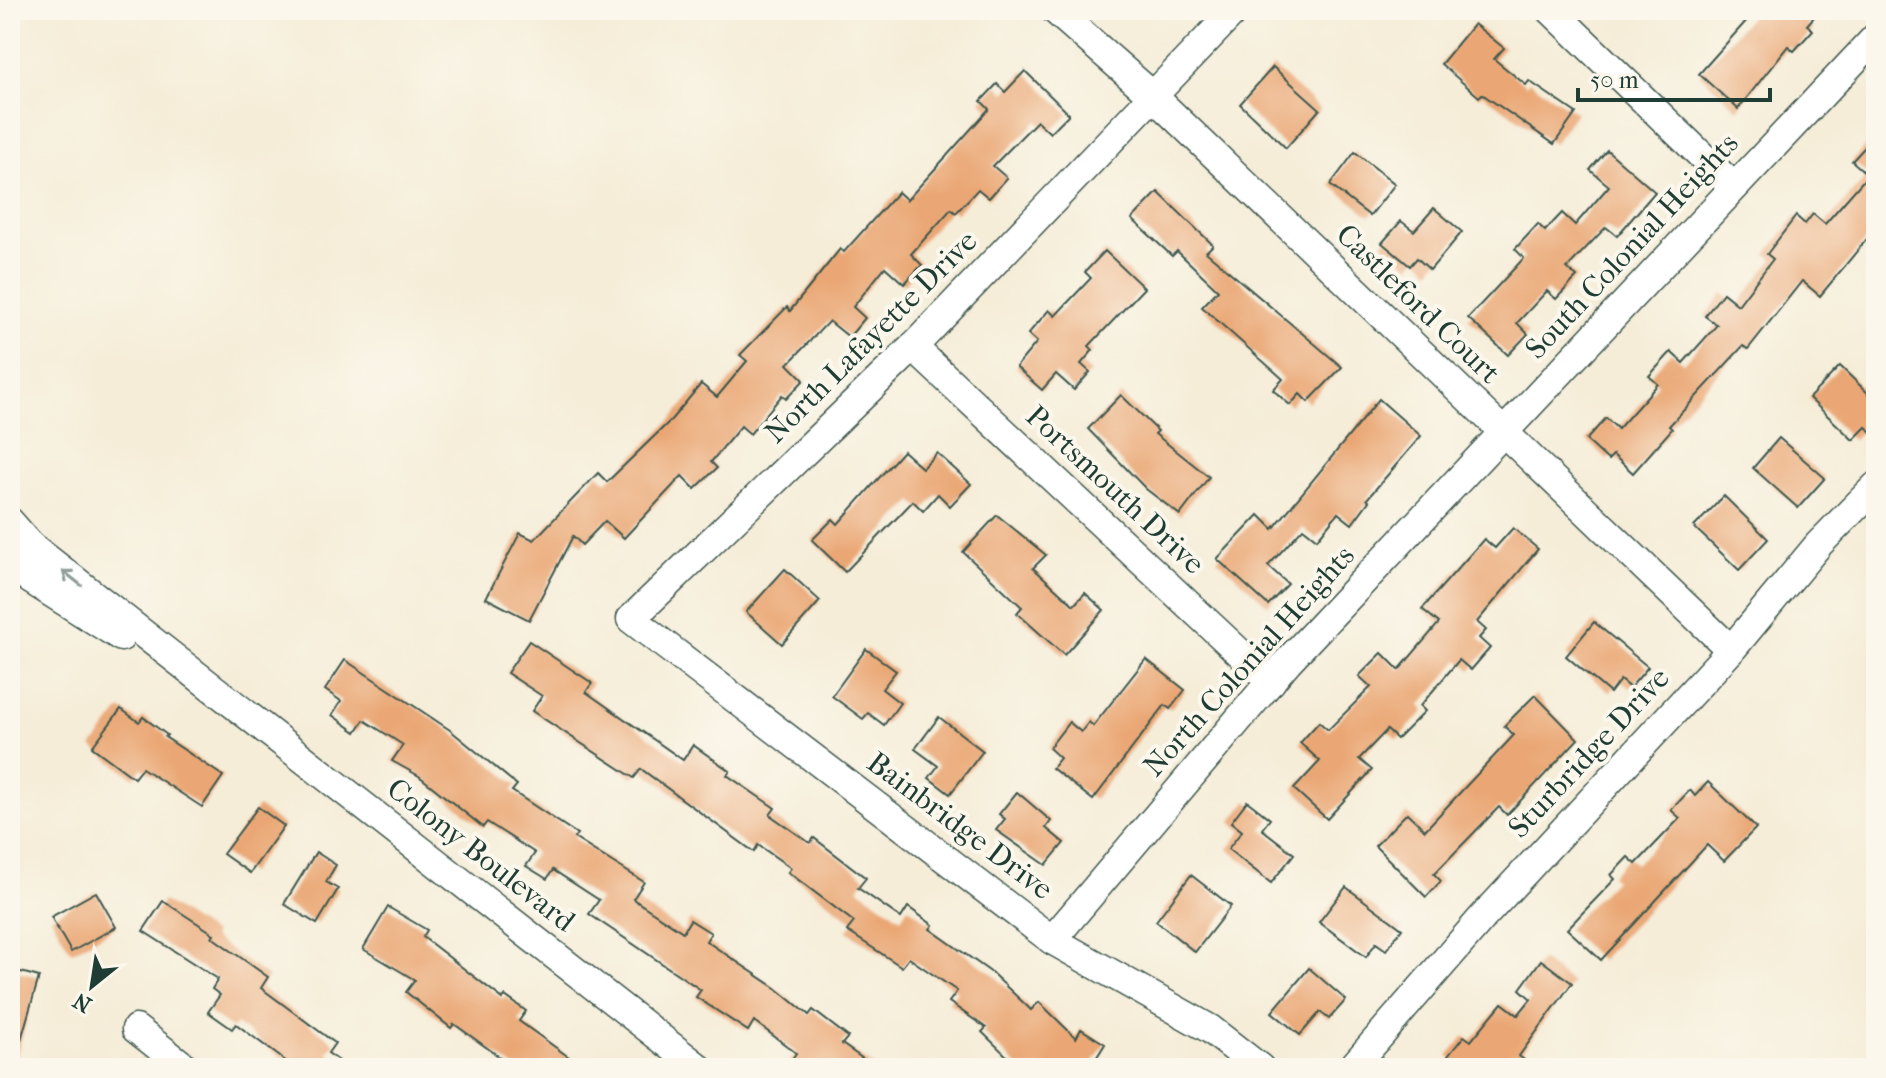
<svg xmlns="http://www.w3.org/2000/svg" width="1886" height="1078" viewBox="0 0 1886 1078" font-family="'IM FELL French Canon',serif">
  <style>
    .building { fill: #eaa774 }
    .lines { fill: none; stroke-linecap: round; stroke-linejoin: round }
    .minor-casing { stroke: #3f574d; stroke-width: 31 }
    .minor { stroke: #fff; stroke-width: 28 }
    .oneway { stroke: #8f9e9a }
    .labels { text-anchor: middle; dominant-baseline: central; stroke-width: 8; stroke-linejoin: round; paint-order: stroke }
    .street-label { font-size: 30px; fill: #1f3d34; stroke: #fbf7ec }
  </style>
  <rect width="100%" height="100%" fill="#fbf7ec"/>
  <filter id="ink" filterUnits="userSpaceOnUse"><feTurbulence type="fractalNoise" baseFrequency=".0125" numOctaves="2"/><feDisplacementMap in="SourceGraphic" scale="16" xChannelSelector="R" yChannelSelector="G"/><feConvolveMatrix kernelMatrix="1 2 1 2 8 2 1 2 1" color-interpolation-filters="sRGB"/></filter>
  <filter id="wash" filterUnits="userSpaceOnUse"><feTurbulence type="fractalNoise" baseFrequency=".006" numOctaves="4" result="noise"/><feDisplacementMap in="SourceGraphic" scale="32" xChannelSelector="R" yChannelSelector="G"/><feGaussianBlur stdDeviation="1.8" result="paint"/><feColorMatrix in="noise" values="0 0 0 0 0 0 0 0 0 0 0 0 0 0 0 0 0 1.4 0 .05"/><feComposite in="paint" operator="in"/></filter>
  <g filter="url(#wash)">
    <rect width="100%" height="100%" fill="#f5edd8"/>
    <g id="blocks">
      <g class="building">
        <polygon points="1756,10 1820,10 1807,25 1813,30 1794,51 1788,46 1738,109 1699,74"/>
        <polygon points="1474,24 1504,48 1494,59 1526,85 1529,81 1576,113 1554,144 1482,94 1479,97 1441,64"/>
        <polygon points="1273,67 1320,109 1286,148 1240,104"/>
        <polygon points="1025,71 1069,114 1050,133 1037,121 993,166 1007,178 989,198 978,189 956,213 951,209 911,254 922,265 904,284 885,267 853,307 865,318 849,337 829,321 788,364 804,380 786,399 782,395 750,434 741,426 711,462 717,468 695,489 682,476 624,538 605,521 582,545 573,536 529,620 486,598 520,533 534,540 598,473 607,482 670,421 701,384 717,397 747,361 740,355 787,307 790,311 840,249 844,252 898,192 907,200 989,109 981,101 997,84 1005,92"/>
        <polygon points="1876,135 1876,228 1820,296 1802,281 1748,349 1743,346 1669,426 1672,429 1633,473 1613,455 1608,460 1586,440 1606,418 1618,429 1658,384 1649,376 1671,352 1683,363 1717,325 1705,316 1723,293 1738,305 1773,259 1767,254 1796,216 1805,224 1813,214 1825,224 1868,175 1852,161"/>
        <polygon points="1607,150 1655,192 1617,236 1606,227 1567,268 1577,277 1556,299 1547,291 1517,323 1528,334 1508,355 1468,318 1524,258 1515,249 1538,224 1545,231 1562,213 1575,225 1609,186 1590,170"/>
        <polygon points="1355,152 1395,184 1370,216 1330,185"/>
        <polygon points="1158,192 1213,245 1206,252 1342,367 1308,402 1300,394 1290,405 1273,390 1283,379 1202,307 1218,290 1177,251 1172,256 1132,219"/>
        <polygon points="1434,208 1462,232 1430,270 1417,258 1410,266 1382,243 1401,221 1414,231"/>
        <polygon points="1105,251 1144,288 1089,346 1093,350 1081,364 1090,372 1074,390 1056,374 1042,390 1016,367 1037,342 1028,334 1049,310 1055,316 1091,278 1085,272"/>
        <polygon points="1840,366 1876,401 1876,436 1866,427 1853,440 1809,398"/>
        <polygon points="1121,395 1158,431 1155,434 1209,477 1180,515 1146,489 1088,429"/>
        <polygon points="1379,399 1421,436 1367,499 1369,501 1352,524 1338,513 1317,539 1303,528 1268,566 1288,584 1268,605 1217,559 1259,515 1273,529"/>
        <polygon points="1779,438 1825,478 1798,508 1753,468"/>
        <polygon points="903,451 922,468 937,453 971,484 950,506 938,494 923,511 913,501 845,572 812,540 833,519 838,524"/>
        <polygon points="1724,496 1768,539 1739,570 1694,527"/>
        <polygon points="997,515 1046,555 1033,568 1074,605 1085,593 1104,610 1064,655 1017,613 1022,607 963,552"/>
        <polygon points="1513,528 1538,549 1477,622 1486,630 1479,638 1490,648 1471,670 1459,660 1420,706 1425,711 1397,739 1387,730 1359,759 1372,770 1327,819 1294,789 1320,761 1300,743 1319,722 1328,730 1371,687 1359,676 1382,653 1399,670 1439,623 1422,609 1484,539 1495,548"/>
        <polygon points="785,569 820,601 782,644 746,612"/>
        <polygon points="1594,622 1648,667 1630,688 1620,680 1610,693 1566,656"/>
        <polygon points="529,641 592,683 586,692 683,760 693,745 730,771 727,775 775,808 770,815 810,843 814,838 866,878 858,888 901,918 908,907 933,925 930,929 992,973 1031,1010 1039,1002 1076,1038 1081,1029 1105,1044 1090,1068 1019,1068 982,1032 986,1028 949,1002 957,991 909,958 902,967 847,931 854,922 788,872 791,868 758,845 754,852 641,769 634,778 532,711 542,696 507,673"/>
        <polygon points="866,649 896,671 882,689 900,703 884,725 868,713 863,719 832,696"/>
        <polygon points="1146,659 1185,690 1170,709 1165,705 1093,800 1052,768 1060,758 1049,748 1069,722 1081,732 1089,722 1093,726"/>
        <polygon points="345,660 450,730 517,785 512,791 577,834 574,838 644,882 633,899 683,932 690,920 711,933 706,941 776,988 809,1015 813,1010 848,1037 842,1044 876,1068 786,1068 796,1053 754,1021 748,1031 696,997 701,990 589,914 599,900 553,870 547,879 526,866 535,853 487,822 483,827 419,776 392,761 403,745 364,720 356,732 332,715 341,701 325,690"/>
        <polygon points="1535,695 1578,739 1507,815 1499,807 1434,874 1441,881 1426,897 1375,846 1407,813 1425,830 1514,735 1504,726"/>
        <polygon points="121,709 139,722 143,717 167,735 165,737 223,776 202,807 142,768 134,778 92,747"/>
        <polygon points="939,717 983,751 950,794 929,778 938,766 915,749"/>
        <polygon points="1708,782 1756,828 1724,861 1707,845 1601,960 1567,929 1615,879 1611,875 1628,857 1636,864 1680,818 1671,810 1690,790 1695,796"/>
        <polygon points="1017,792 1051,821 1046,828 1064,843 1046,865 996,830 1005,819 999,814"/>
        <polygon points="1247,801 1270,819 1262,829 1294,854 1271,883 1228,849 1242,831 1231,822"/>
        <polygon points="258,807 284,826 250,873 223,854"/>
        <polygon points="316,852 336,865 326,882 338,889 317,924 284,904"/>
        <polygon points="1191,875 1231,906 1195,952 1156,921"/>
        <polygon points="1346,887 1402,929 1386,950 1376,943 1366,957 1319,922"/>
        <polygon points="96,892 116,927 71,952 51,917"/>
        <polygon points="163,901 214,934 212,937 268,977 261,988 335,1043 328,1053 349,1068 295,1068 236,1024 232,1029 208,1012 220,995 212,989 218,979 143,931"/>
        <polygon points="388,907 427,930 423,937 503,999 505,996 526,1011 519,1021 584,1068 515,1068 454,1024 451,1028 406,992 415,980 363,949"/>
        <polygon points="1541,960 1572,983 1519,1056 1535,1068 1463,1068 1448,1056 1464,1036 1471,1041 1502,1003 1518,1015 1531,999 1520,989"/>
        <polygon points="1309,968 1346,1000 1329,1019 1320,1012 1300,1035 1272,1012"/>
        <polygon points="10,969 39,977 16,1057 10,1056"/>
      </g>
    </g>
  </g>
  <g filter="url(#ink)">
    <use href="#blocks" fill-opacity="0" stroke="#3f574d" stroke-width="2"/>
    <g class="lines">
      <g class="minor-casing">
        <g id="minor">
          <polyline points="1055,10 1153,96 1731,650"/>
          <polyline points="1235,10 913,347 631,619 1052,940 1210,1029 1260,1068"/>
          <polyline points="1551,10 1734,187"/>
          <polyline points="913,347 1271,682"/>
          <polyline points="10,522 31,546 699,1068"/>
          <polyline points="10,561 31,580 121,637"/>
          <polyline points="1052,940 1288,661 1876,37"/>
          <polyline points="136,1029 186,1068"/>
          <polyline points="1352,1068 1483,917 1731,650 1819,544 1876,486"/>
        </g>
      </g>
      <use href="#minor" class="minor"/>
    </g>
    <defs><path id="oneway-shaft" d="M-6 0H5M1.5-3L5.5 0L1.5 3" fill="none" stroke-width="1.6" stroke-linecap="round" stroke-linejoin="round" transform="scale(2)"/></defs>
    <use class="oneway" href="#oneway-shaft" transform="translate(72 578) rotate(-142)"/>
  </g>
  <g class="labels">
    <g class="street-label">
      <text transform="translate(1632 246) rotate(-47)">South Colonial Heights</text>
      <text transform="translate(1418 304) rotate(44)">Castleford Court</text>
      <text transform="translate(871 337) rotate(-45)">North Lafayette Drive</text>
      <text transform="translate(1115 490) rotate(43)">Portsmouth Drive</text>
      <text transform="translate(1249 661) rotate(-48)">North Colonial Heights</text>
      <text transform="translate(1589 753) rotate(-47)">Sturbridge Drive</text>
      <text transform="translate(960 826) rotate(37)">Bainbridge Drive</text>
      <text transform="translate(481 855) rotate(38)">Colony Boulevard</text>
    </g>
  </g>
  <rect width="1886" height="1078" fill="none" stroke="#fbf7ec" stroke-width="40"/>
  <g transform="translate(92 986) rotate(210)" stroke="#fbf7ec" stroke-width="6" paint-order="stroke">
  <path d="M0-6L14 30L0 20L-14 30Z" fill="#1f3d34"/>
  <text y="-12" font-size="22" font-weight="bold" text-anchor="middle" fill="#1f3d34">N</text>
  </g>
  <path d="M1578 88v12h192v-12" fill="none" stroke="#1f3d34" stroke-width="4"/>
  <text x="1590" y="88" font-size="24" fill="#1f3d34" stroke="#fbf7ec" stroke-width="6" paint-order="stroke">50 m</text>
</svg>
